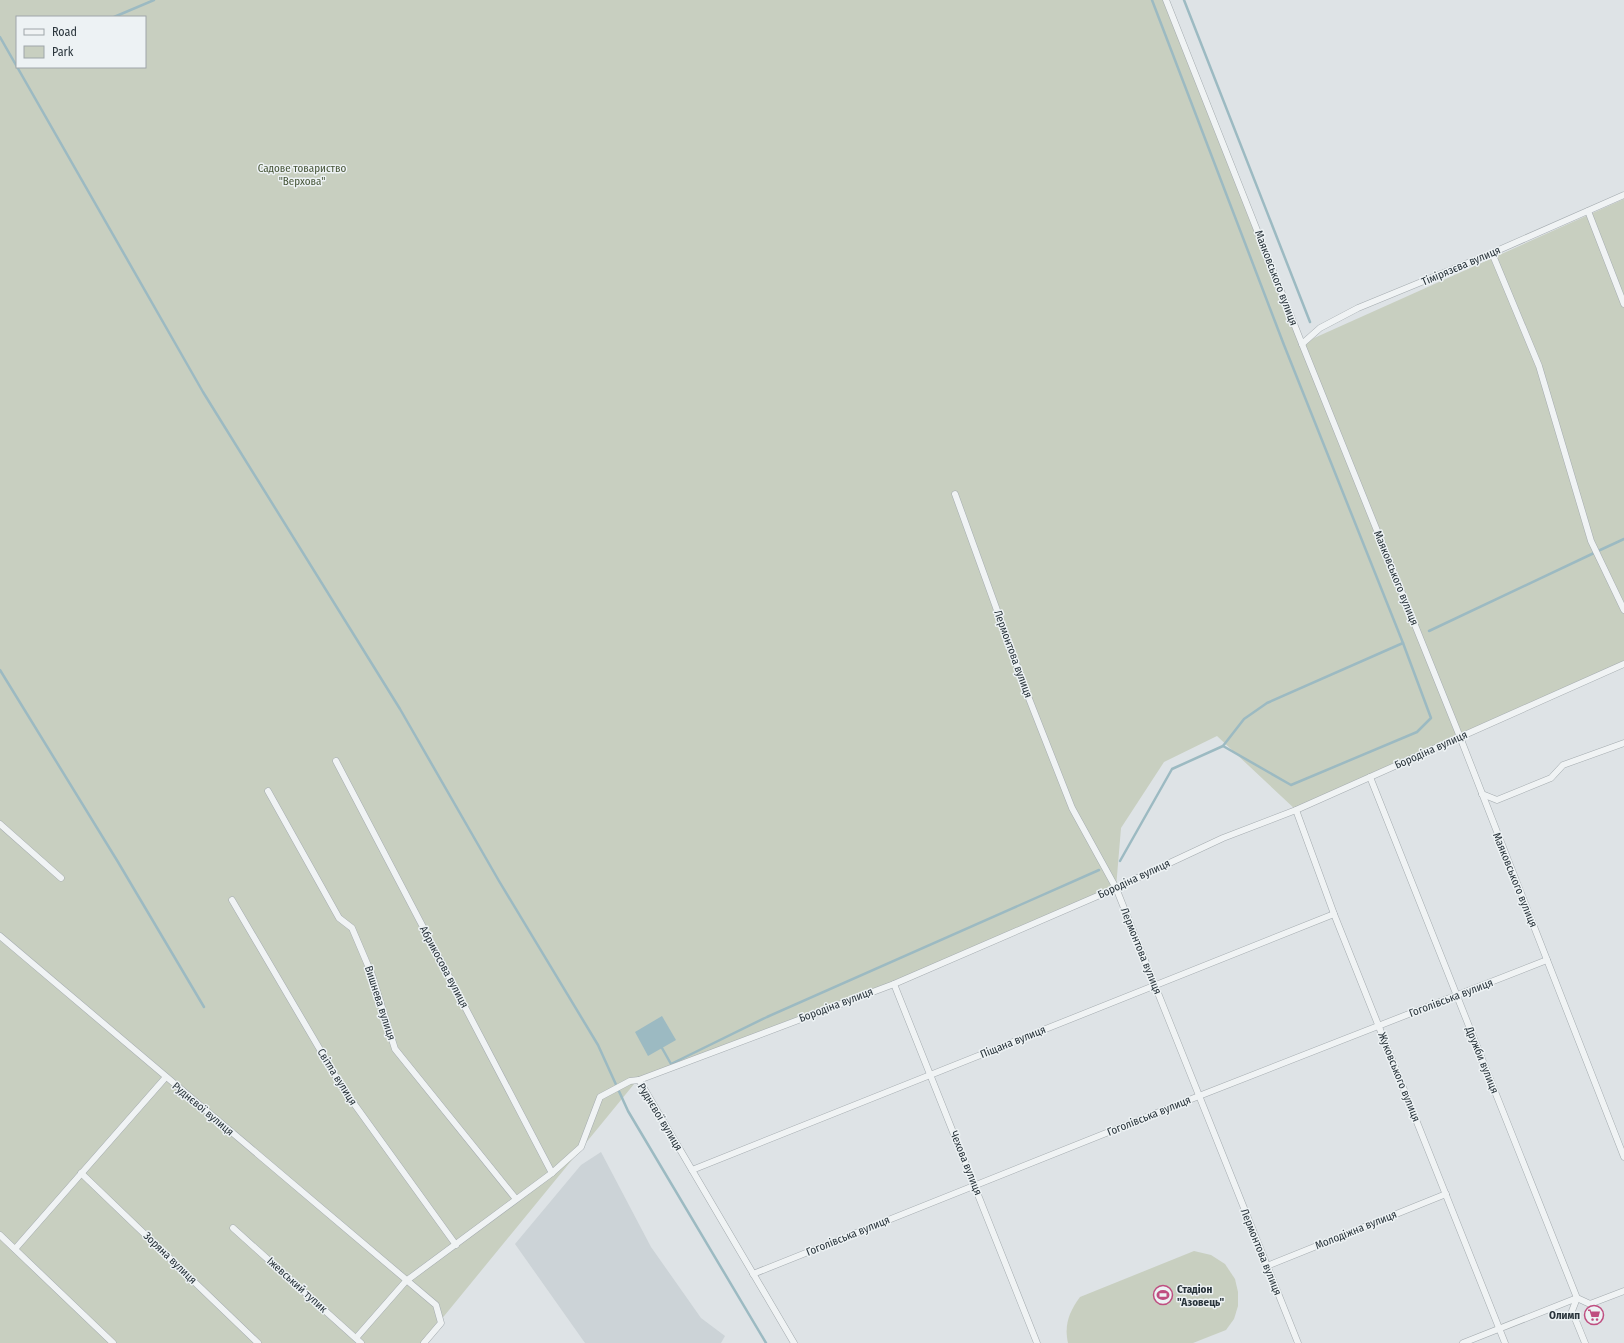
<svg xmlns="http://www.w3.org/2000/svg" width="1624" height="1343" viewBox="0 0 1624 1343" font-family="'Fira Sans Condensed',sans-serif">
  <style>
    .built { fill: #ccd3d7 }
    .green { fill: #c8cfc0; fill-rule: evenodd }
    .water { fill: #9cbac2 }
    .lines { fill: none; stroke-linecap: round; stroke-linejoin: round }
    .stream { stroke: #9cbac2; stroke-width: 2.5 }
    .minor-casing { stroke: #a4abaf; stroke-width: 7 }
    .minor { stroke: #f0f3f4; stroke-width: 6 }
    .labels { text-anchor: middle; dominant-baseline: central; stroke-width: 3; stroke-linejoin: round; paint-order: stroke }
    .park-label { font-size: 11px; fill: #465537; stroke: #edf2f4 }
    .street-label { font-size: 11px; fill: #29343b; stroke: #edf2f4 }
    .poi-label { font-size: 11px; font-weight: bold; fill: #29343b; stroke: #edf2f4; text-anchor: start }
  </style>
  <rect width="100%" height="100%" fill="#dee3e6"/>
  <polygon class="built" points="601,1152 651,1247 701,1318 725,1336 721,1343 585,1343 515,1244 581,1165"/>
  <g class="green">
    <path d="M0,0H1164L1458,737L1296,810L1217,736L1164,762L1121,828L1116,888L894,984L639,1078L422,1343H0ZM17,17H145V67H17Z"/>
    <polygon points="1624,199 1624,662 1460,735 1303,343"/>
    <path d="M1194,1251L1211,1255L1225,1264L1235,1279L1238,1292V1306L1234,1319L1226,1330L1193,1343H1068C1064,1325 1069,1312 1080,1297Z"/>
  </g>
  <polygon class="water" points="662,1016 676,1040 648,1056 635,1032"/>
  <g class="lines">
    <g class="stream">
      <polyline points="1184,0 1310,322"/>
      <polyline points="114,17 154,0"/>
      <polyline points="0,37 203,392 400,709 499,881 598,1045 628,1111 766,1343"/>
      <polyline points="1598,551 1624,539"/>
      <polyline points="1429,631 1594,553"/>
      <polyline points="0,670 118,862 204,1007"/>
      <polyline points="1223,746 1244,719 1267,703 1403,643"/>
      <polyline points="1120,861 1172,769 1223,746 1291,785 1417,732 1431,718 1403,643 1284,345 1152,0"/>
      <polyline points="662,1048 671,1064 767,1017 1099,870"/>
    </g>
    <g class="minor-casing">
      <g id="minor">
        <polyline points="1166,0 1302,344 1460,737 1624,1157"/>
        <polyline points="1588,211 1624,304"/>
        <polyline points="1492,253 1539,366 1591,541 1624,610"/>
        <polyline points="1302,344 1320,328 1358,308 1492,253 1624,195"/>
        <polyline points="955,494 1028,696 1072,808 1116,888 1298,1343"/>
        <polyline points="336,761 552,1173"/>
        <polyline points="1370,777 1577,1298 1572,1311 1585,1343"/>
        <polyline points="268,791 339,918 352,928 372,975 395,1049 516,1199"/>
        <polyline points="1482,794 1497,800 1551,778 1563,765 1624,743"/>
        <polyline points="1296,810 1334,914 1505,1343"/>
        <polyline points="0,824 61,878"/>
        <polyline points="232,900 342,1087 456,1245"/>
        <polyline points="0,936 436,1305 441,1323 424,1343"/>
        <polyline points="894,984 1037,1343"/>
        <polyline points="639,1080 894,984 1116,888 1223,838 1296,810 1624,664"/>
        <polyline points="692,1170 1334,914"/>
        <polyline points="81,1173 258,1343"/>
        <polyline points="233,1228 361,1343"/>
        <polyline points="0,1235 113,1343"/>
        <polyline points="15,1249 166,1077"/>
        <polyline points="1267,1266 1446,1194"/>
        <polyline points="753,1274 1199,1096 1547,960"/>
        <polyline points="356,1338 406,1281 552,1173 581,1147 600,1097 630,1081 639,1080 794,1343"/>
        <polyline points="1463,1343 1577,1298 1590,1304 1624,1291"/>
      </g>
    </g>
    <use href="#minor" class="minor"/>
  </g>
  <defs>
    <g id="stadium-ring" transform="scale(1)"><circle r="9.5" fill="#edf2f4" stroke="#bf4e80" stroke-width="1.5"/><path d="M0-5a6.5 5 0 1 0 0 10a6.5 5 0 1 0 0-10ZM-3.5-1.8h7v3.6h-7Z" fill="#bf4e80"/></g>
    <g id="supermarket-ring" transform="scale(1)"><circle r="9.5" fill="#edf2f4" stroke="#bf4e80" stroke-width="1.5"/><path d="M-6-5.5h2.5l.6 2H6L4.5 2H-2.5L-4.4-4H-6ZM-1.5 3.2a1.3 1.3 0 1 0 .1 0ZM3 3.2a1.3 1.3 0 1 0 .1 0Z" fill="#bf4e80"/></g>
  </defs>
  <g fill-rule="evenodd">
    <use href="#stadium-ring" x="1163" y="1295"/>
    <use href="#supermarket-ring" x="1594" y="1315"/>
  </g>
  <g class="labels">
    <g class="park-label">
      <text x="302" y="168">Садове товариство<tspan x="302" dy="13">"Верхова"</tspan></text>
    </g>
    <g class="street-label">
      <text transform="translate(1461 266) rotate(-23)">Тімірязєва вулиця</text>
      <text transform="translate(1276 278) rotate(69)">Маяковського вулиця</text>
      <text transform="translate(1396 578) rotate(68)">Маяковського вулиця</text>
      <text transform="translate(1013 654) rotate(70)">Лермонтова вулиця</text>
      <text transform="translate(1431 750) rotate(-24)">Бородіна вулиця</text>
      <text transform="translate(1134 879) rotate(-25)">Бородіна вулиця</text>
      <text transform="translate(1515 880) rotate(68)">Маяковського вулиця</text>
      <text transform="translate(1141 951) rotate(68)">Лермонтова вулиця</text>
      <text transform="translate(444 967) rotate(62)">Абрикосова вулиця</text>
      <text transform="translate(1451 998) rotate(-21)">Гоголівська вулиця</text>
      <text transform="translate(380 1003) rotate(72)">Вишнева вулиця</text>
      <text transform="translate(836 1005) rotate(-21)">Бородіна вулиця</text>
      <text transform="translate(1013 1042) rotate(-22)">Піщана вулиця</text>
      <text transform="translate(1482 1060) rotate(68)">Дружби вулиця</text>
      <text transform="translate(337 1077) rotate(58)">Світла вулиця</text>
      <text transform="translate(1399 1077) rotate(68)">Жуковського вулиця</text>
      <text transform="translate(203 1109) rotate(40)">Руднєвої вулиця</text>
      <text transform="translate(1149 1116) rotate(-22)">Гоголівська вулиця</text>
      <text transform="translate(660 1117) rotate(59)">Руднєвої вулиця</text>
      <text transform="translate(966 1163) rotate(68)">Чехова вулиця</text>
      <text transform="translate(1356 1230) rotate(-22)">Молодіжна вулиця</text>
      <text transform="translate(848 1236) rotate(-22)">Гоголівська вулиця</text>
      <text transform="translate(1261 1252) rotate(68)">Лермонтова вулиця</text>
      <text transform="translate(170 1258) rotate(44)">Зоряна вулиця</text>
      <text transform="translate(297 1285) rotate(42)">Іжевський тупик</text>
    </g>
    <g class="poi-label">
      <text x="1177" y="1289">Стадіон<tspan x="1177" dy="13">"Азовець"</tspan></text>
      <text x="1580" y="1315" text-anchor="end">Олимп</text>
    </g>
  </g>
  <rect x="16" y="16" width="130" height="52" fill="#edf2f4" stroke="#9fa6aa"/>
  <rect x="24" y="29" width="20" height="6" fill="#f0f3f4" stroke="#9fa6aa"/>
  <text x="52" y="36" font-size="12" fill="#29343b">Road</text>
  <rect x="24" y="46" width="20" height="12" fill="#c8cfc0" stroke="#9fa6aa"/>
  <text x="52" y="56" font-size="12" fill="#29343b">Park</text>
</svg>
